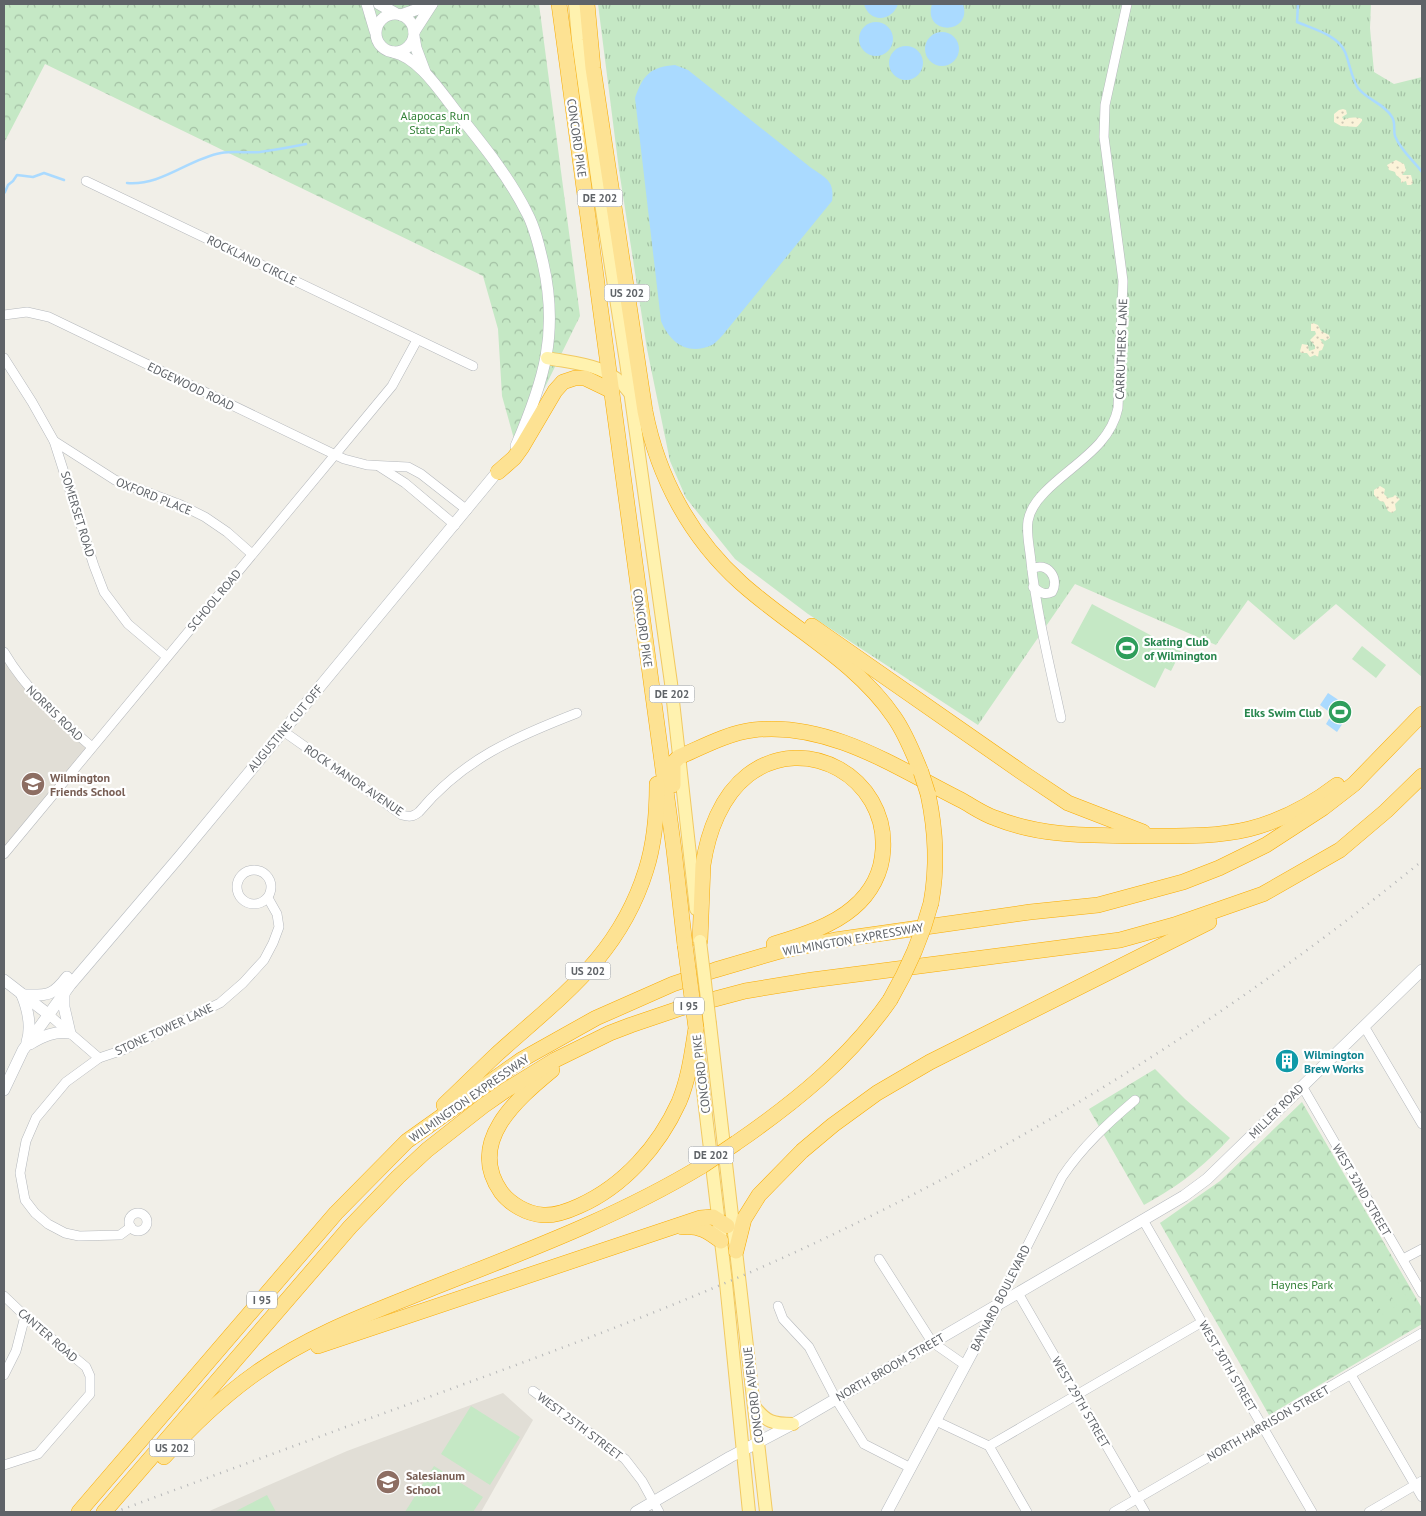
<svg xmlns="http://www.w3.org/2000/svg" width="1426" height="1516" viewBox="0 0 1426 1516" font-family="'PT Sans',sans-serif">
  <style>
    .education { fill: #e1ded6 }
    .grass { fill: url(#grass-tufts) }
    .sand { fill: url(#sand-dots) }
    .park { fill: url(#park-crowns) }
    .garden { fill: #c5e8c5 }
    .water { fill: #aadaff }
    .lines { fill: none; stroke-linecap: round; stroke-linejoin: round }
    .stream { stroke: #aadaff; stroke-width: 2.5 }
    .street-casing { stroke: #b5b8bc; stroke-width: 10 }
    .secondary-casing { stroke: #b6babf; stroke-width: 12 }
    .primary-casing { stroke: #f2c960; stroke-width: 14 }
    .highway-casing { stroke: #f9ab00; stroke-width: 16 }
    .street { stroke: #fff; stroke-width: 9 }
    .secondary { stroke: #fff; stroke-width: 11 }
    .primary { stroke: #fff2af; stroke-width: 12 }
    .highway { stroke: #fde293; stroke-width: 15 }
    .rail { stroke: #b6b7b8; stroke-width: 2.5; stroke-dasharray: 1 6; stroke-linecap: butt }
    .primary-bridge-casing { stroke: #f2c960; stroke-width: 14; stroke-linecap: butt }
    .highway-bridge-casing { stroke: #f9ab00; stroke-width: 16; stroke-linecap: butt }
    .primary-bridge { stroke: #fff2af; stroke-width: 12 }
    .highway-bridge { stroke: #fde293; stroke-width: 15 }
    .labels { text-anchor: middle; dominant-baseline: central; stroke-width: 4.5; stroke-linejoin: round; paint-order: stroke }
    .shield { fill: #fff; stroke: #8f9295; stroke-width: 1 }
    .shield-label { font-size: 11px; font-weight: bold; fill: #5f6368 }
    .park-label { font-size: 12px; fill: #348238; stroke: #fff }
    .street-label { font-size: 12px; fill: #5f6368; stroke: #fff }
    .leisure-label { font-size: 12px; font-weight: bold; fill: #27864d; stroke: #fff; text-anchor: start }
    .education-label { font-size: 12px; font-weight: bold; fill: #785e54; stroke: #fff; text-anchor: start }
    .culture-label { font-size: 12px; font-weight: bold; fill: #0d838f; stroke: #fff; text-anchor: start }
  </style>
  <defs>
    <pattern id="grass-tufts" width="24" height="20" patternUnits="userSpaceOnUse" patternTransform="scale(1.25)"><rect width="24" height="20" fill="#c5e8c5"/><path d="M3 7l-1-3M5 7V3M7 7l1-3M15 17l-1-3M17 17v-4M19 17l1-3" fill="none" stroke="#a3c0a4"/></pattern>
    <pattern id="sand-dots" width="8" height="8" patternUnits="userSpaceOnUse" patternTransform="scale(1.25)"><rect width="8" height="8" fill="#fbf3d9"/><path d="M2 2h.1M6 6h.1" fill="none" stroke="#cec8b4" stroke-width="1.8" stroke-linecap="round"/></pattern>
    <pattern id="park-crowns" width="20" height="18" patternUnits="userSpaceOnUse" patternTransform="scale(1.25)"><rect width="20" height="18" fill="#c5e8c5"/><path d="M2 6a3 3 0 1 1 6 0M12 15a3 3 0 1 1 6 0" fill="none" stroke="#a3c0a4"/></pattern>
  </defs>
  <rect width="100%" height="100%" fill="#f1efe8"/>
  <g class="education">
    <polygon points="4,652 14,670 92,747 4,854"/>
    <polygon points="503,1393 533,1420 481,1512 207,1512 347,1451"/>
  </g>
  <polygon class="grass" points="598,4 1371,4 1370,28 1374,72 1394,84 1422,77 1422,677 1336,604 1294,640 1248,600 1216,645 1075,584 978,725 808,614 735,559 686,498 670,461 647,349 619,170"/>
  <g class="sand">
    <path d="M1343,109L1346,110L1347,114L1342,117L1344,120C1348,117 1357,117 1362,119V121L1357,127L1341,126L1334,122V114L1339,110Z"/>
    <polygon points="1396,160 1404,164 1406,170 1402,175 1411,175 1413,183 1411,185 1407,185 1406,181 1401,183 1401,179 1396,175 1395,172 1389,170 1387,165"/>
    <polygon points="1313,323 1318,325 1321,331 1329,335 1330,338 1325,341 1323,339 1320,339 1324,345 1322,350 1319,351 1318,357 1315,355 1310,357 1307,353 1301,353 1300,351 1302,344 1308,345 1309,351 1315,349 1315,346 1310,340 1316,334 1315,331 1311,331 1311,324"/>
    <polygon points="1380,486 1385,489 1384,494 1388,498 1393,497 1395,495 1400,499 1395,504 1396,510 1392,513 1388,511 1384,502 1380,501 1374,495 1374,490"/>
  </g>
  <g class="park">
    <polygon points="4,4 539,4 580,316 516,446 502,396 498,329 483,276 45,64 4,143"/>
    <path d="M1155,1069L1185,1099L1230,1138C1202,1168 1180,1185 1144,1205L1089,1109Z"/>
    <polygon points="1302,1102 1422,1308 1422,1324 1269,1415 1160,1223 1220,1181"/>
  </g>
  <g class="garden">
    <polygon points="1092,604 1184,653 1180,660 1177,659 1171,671 1165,668 1155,688 1071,643"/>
    <polygon points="1362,646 1386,665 1376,678 1352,659"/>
    <polygon points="1396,1279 1410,1303 1399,1309 1385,1286"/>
    <polygon points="1382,1287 1396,1311 1385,1318 1371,1294"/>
    <polygon points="471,1406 520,1437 490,1485 441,1454"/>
    <polygon points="434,1466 483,1497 473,1512 405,1512"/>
    <polygon points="267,1495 276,1512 234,1512"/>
  </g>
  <g class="water">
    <path d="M864,4H898C892,22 869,23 864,4Z"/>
    <path d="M932,4H963C973,35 922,36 932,4Z"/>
    <circle cx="876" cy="39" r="17"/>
    <circle cx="942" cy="49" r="17"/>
    <circle cx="906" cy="63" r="17"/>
    <path d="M675,65L688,70L810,167C825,178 835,180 832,201L726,331C722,336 717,342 712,345C688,356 670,343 661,321L635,98C643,75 650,67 675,65Z"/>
    <polygon points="1328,693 1352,709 1337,732 1326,724 1332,714 1320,705"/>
  </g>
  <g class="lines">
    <g class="stream">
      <path d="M1298,4L1297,22C1313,29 1338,35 1345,52C1350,64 1351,77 1358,88C1367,100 1385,104 1392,117C1396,123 1393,130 1395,136C1401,151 1413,160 1422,172"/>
      <path d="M127,183C162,186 188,159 221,153C234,151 247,153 260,152C275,150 291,147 306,144"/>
      <polyline points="4,193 5,192 8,185 13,181 17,175 33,177 44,173 64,180"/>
    </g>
    <g class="street-casing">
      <g id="street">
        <polyline points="86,181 473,366"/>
        <polyline points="4,315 27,312 49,317 344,459 367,465 408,467 421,474 467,510"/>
        <polyline points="4,358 32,402 54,441 94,566 104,592 128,624 167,657"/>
        <polyline points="54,441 115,480 181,505 205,517 227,532 252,554"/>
        <polyline points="380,467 405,483 455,525"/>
        <path d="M1032,569C1047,561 1060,578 1052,592C1044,596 1040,592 1033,587"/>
        <path d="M4,652C27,691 58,718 92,747"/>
        <path d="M1061,718C1050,667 1037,615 1031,562C1030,549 1026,534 1028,521C1030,509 1037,500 1045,492C1071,465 1110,447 1118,408L1123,281L1104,137L1105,105L1127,4"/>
        <path d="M283,731L402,815C409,817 413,817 419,812C463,759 515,737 577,713"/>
        <polyline points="4,854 392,386 417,340"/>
        <circle cx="254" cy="887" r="17"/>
        <polyline points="48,1014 99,1058"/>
        <polyline points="1364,1026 1422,1124"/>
        <polyline points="1302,1086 1422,1293"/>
        <circle cx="138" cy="1222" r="9"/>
        <polyline points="1143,1220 1312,1512"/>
        <polyline points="131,1227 120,1235 79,1236 65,1233 48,1224 35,1213 25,1200 20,1173 26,1141 36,1118 66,1082 99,1058 123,1050 220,1003 243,983 264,960 273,943 279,927 277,914 268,898"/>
        <polyline points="879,1259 932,1342 965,1365"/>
        <polyline points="1403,1259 1422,1249"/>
        <polyline points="1018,1293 1145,1512"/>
        <polyline points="4,1296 25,1316 86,1367 90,1376 90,1394 38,1454 4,1465"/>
        <path d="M998,1304L1062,1177C1082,1147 1108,1123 1135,1100"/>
        <polyline points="778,1306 783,1319 809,1347 836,1399 864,1444 911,1468"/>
        <polyline points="4,1375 16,1351 25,1316"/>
        <polyline points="1351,1375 1422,1497"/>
        <polyline points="533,1391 625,1459 642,1481 659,1512"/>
        <polyline points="936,1421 989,1446 1027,1512"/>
        <polyline points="989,1446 1202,1322"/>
        <polyline points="1114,1512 1422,1333"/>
        <polyline points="1369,1512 1422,1481"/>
      </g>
    </g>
    <g class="secondary-casing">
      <g id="secondary">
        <polyline points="367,4 375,31"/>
        <polyline points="379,4 395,13"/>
        <circle cx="395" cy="33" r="19"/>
        <polyline points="401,15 432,4"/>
        <polyline points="414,32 432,4"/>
        <polyline points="414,37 416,48 425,72"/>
        <path d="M393,52C419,57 442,94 458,114C483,145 509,177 527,213C535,228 539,246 543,263C559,333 544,381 516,446"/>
        <polyline points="4,980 48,1014"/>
        <path d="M22,995C46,995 51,998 67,977"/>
        <path d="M22,995C28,1010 32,1026 27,1042"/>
        <path d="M30,1044C43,1036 54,1031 70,1033L64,1007V993"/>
        <polyline points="4,1090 23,1050 70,985 180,856 503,465"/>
        <polyline points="636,1512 730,1457 793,1424 1143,1220 1184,1196 1207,1179 1422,970"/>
        <polyline points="887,1512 998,1304"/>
      </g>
    </g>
    <g class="primary-casing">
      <g id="primary">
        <polyline points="575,4 578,40 598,184 626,362 671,683 696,909"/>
        <path d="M547,358C578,364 609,364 629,392"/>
        <polyline points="710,1024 766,1512"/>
        <polyline points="697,1040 726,1283 749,1512"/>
        <path d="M754,1406C766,1422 773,1424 793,1424"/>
      </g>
    </g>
    <g class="highway-casing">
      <g id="highway">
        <polyline points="559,4 674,850 685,945"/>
        <path d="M587,4L593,68L645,411C658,478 691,538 741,583C791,628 856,661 894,717C906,734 913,753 921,772"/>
        <polyline points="498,472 514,458 522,447 555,391 563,382 575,378 585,378 612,391"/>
        <polyline points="812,626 1023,773 1068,803 1143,832"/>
        <path d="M673,785V763L679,757C702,747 728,733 753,730C829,721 897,768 961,800C972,806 983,814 995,818C1045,838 1094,835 1147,836C1181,836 1216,837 1249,829C1280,821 1311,805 1337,785"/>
        <path d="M928,794C936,831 938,865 931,903"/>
        <path d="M700,941L703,865C708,832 721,796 748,775C806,731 887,778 883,849C882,872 871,893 853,908C832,926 801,936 774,944"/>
        <path d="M552,1070C517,1099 466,1142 501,1192C510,1204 527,1214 543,1215C555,1216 568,1211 579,1206C624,1186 659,1146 679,1102C689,1078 692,1053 696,1028"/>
        <path d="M444,1105C461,1089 478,1072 496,1055C560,997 619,957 646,870C655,842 657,813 657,784"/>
        <path d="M736,1143C794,1103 849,1059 890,1000"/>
        <path d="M682,1227C699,1225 708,1231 721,1241"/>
        <polyline points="736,1251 744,1219 759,1195 802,1151 833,1125 877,1093 930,1062 1209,922"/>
        <polyline points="318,1346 700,1218 713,1217 727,1226"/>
        <path d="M164,1457C192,1426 222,1397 256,1373C309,1335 370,1313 430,1289C523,1252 616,1218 702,1166"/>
        <polyline points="79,1512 336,1213 407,1141 521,1060 596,1018 673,984 715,970 780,951 835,940 1030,912 1098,905 1183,882 1219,868 1266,845 1323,808 1354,784 1422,714"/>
        <polyline points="104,1512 350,1227 398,1177 427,1150 483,1106 506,1090 555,1060 610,1033 631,1025 681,1008 745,991 812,980 1120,940 1174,925 1263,894 1340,850 1386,811 1422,776"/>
      </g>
    </g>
    <use href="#street" class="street"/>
    <use href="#secondary" class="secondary"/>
    <use href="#primary" class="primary"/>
    <use href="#highway" class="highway"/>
    <path class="rail" d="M115,1512C226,1471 337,1430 448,1390C579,1342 712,1293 838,1232C1046,1132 1243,1007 1422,861"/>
    <g class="primary-bridge-casing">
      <polyline id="primary-bridge" points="700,941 710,1024"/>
    </g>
    <g class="highway-bridge-casing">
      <g id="highway-bridge">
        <polyline points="921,772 928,794"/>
        <polyline points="685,945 696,1028"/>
        <path d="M890,1000C908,969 922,937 931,903"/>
        <polyline points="702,1166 736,1143"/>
      </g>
    </g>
    <use href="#primary-bridge" class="primary-bridge"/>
    <use href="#highway-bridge" class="highway-bridge"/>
  </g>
  <defs>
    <g id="stadium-disc" transform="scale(1.25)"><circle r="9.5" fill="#2e9e5b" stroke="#fff"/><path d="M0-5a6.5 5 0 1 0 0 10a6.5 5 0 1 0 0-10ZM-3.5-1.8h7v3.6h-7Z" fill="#fff"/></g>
    <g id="school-disc" transform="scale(1.25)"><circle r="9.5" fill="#8d6e63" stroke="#fff"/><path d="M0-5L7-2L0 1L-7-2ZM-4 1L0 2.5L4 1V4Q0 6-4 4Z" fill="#fff"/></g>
    <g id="building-disc" transform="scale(1.25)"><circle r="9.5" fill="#0f9aa8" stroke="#fff"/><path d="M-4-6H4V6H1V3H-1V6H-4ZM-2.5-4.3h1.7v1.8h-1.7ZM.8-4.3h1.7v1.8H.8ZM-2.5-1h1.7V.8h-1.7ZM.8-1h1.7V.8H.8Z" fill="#fff"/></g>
  </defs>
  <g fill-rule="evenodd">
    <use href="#stadium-disc" x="1127" y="648"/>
    <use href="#stadium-disc" x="1340" y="712"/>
    <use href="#school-disc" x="33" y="784"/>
    <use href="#building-disc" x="1287" y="1061"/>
    <use href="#school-disc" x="388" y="1482"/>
  </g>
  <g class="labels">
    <g class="shield">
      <rect x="577.5" y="189.5" width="45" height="17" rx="4"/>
      <rect x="604.5" y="284.5" width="45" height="17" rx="4"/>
      <rect x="649.5" y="685.5" width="45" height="17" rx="4"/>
      <rect x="565.5" y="962.5" width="45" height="17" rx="4"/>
      <rect x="674" y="997.5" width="30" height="17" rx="4"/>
      <rect x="688.5" y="1146.5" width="45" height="17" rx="4"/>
      <rect x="247" y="1291.5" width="30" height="17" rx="4"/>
      <rect x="149.5" y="1439.5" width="45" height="17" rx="4"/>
    </g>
    <g class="shield-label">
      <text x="600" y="198">DE 202</text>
      <text x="627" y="293">US 202</text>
      <text x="672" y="694">DE 202</text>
      <text x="588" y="971">US 202</text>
      <text x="689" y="1006">I 95</text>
      <text x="711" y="1155">DE 202</text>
      <text x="262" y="1300">I 95</text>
      <text x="172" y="1448">US 202</text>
    </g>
    <g class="park-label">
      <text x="435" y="115">Alapocas Run<tspan x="435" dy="14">State Park</tspan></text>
      <text x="1302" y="1284">Haynes Park</text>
    </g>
    <g class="street-label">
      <text transform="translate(577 138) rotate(82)">CONCORD PIKE</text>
      <text transform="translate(252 260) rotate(26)">ROCKLAND CIRCLE</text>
      <text transform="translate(1121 349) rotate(-88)">CARRUTHERS LANE</text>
      <text transform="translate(191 386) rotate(26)">EDGEWOOD ROAD</text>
      <text transform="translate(154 496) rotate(22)">OXFORD PLACE</text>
      <text transform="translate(78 514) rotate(73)">SOMERSET ROAD</text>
      <text transform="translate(214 600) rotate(-50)">SCHOOL ROAD</text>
      <text transform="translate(643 628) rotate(82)">CONCORD PIKE</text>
      <text transform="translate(55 713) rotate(44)">NORRIS ROAD</text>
      <text transform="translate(285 728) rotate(-50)">AUGUSTINE CUT OFF</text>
      <text transform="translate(354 780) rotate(34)">ROCK MANOR AVENUE</text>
      <text transform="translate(853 939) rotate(-10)">WILMINGTON EXPRESSWAY</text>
      <text transform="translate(164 1029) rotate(-25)">STONE TOWER LANE</text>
      <text transform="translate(701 1074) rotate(-97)">CONCORD PIKE</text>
      <text transform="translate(469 1098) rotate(-35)">WILMINGTON EXPRESSWAY</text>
      <text transform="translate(1276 1111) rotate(-45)">MILLER ROAD</text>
      <text transform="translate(1362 1190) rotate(60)">WEST 32ND STREET</text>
      <text transform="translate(1000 1298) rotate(-63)">BAYNARD BOULEVARD</text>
      <text transform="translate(48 1335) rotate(41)">CANTER ROAD</text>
      <text transform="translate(1228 1366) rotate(60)">WEST 30TH STREET</text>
      <text transform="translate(890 1367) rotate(-30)">NORTH BROOM STREET</text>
      <text transform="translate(753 1395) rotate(-97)">CONCORD AVENUE</text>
      <text transform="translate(1081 1402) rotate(60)">WEST 29TH STREET</text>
      <text transform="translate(1268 1423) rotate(-30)">NORTH HARRISON STREET</text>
      <text transform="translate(580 1426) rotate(37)">WEST 25TH STREET</text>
    </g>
    <g class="leisure-label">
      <text x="1144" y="641">Skating Club<tspan x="1144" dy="14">of Wilmington</tspan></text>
      <text x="1322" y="712" text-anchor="end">Elks Swim Club</text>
    </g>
    <g class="education-label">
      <text x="50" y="777">Wilmington<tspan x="50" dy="14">Friends School</tspan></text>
      <text x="406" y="1475">Salesianum<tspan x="406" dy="14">School</tspan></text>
    </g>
    <g class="culture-label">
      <text x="1304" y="1054">Wilmington<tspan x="1304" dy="14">Brew Works</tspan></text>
    </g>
  </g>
  <rect width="1426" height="1516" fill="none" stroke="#5f6368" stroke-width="10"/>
</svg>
